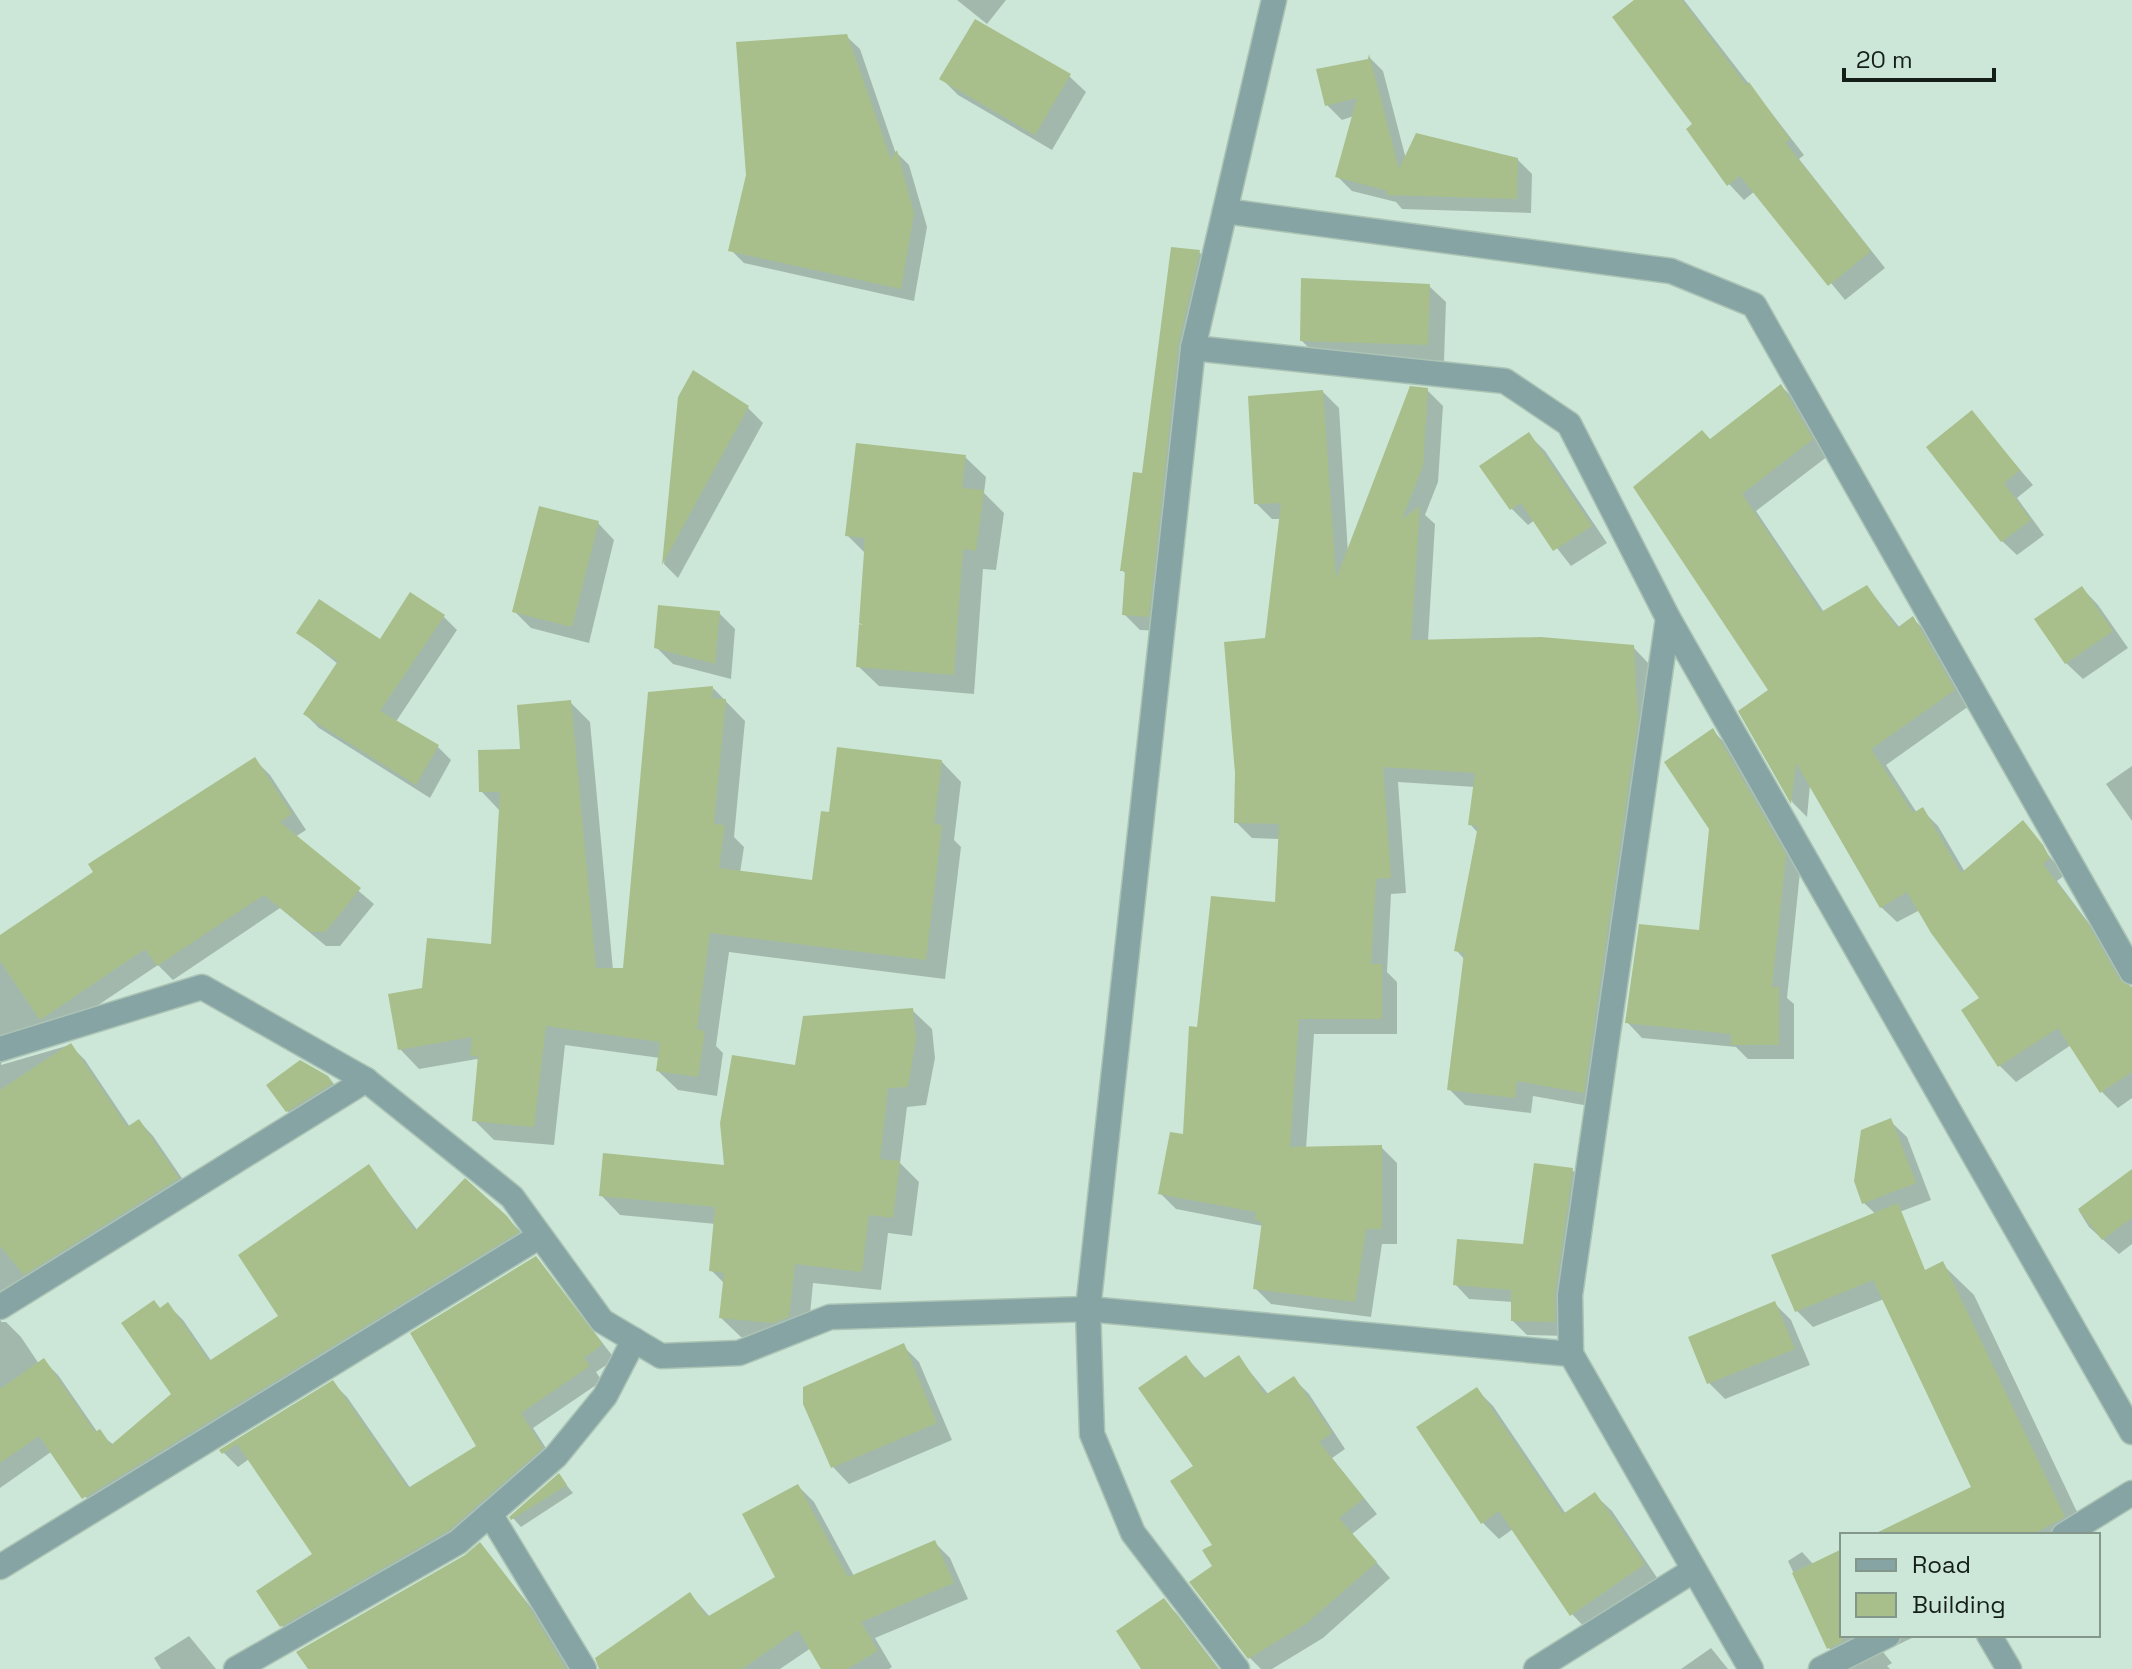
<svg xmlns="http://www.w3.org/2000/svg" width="2132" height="1669" viewBox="0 0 2132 1669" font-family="'Space Grotesk',sans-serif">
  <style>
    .shadow { fill: #0003 }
    .building { fill: #a8bf8b }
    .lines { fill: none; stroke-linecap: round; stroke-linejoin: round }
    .minor-casing { stroke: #abc3b5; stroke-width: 27 }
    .minor { stroke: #85a4a3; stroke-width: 24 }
  </style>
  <rect width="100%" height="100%" fill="#cce7d7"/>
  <g class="shadow">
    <polygon points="957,0 1006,0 987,24"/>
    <polygon points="1637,0 1684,0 1804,155 1799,159 1885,268 1845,300 1755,191 1744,200 1729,184 1695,125"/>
    <polygon points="846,36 860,49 895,151 909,165 927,227 914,301 744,263 731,250"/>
    <polygon points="1370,58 1383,71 1406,159 1517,159 1532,174 1531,213 1402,209 1396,202 1352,191 1338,177 1354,116 1342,120 1327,105"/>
    <polygon points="1069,76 1086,92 1052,150 958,95 942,79"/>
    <polygon points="1199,252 1215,268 1164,631 1140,630 1124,614 1126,574 1122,570"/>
    <polygon points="1429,286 1446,302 1444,361 1318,357 1302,341"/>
    <polygon points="1781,386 1797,402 1828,456 1756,511 1824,612 1867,587 1900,628 1913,619 1929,634 1969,706 1886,765 1917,813 1922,810 1938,826 1965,872 2022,823 2065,875 2057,881 2102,941 2132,990 2132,1098 2118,1108 2102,1092 2071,1045 2016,1082 2000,1066 1964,1010 1982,998 1920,910 1897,922 1881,907 1810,785 1807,817 1793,803 1741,712 1771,691 1710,441"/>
    <polygon points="1427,390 1443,406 1438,482 1425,515 1435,524 1428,641 1633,647 1649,664 1600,1108 1533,1096 1531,1113 1465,1105 1449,1089 1465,960 1456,950 1478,833 1470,824 1475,787 1398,782 1406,893 1391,894 1387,972 1397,982 1397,1034 1314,1034 1306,1149 1381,1147 1397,1163 1397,1244 1382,1244 1371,1317 1271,1304 1255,1288 1263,1226 1176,1209 1160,1193 1185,1137 1199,1029 1277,905 1280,839 1252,838 1236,822 1266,640 1281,519 1272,519 1256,503 1323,392 1339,408 1348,553"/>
    <polygon points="680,398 748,408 763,423 678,578 664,564"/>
    <polygon points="1972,413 2033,485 2017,498 2044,535 2017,555 2002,541"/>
    <polygon points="1529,435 1545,451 1607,543 1571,566 1535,520 1528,525 1511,508"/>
    <polygon points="965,457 986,477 984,493 1004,513 996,570 983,569 974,694 879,686 858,666 866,627 866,554 847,535"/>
    <polygon points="598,523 614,540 589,643 531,628 515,612"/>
    <polygon points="2082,588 2098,605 2128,648 2083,679 2066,663"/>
    <polygon points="719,613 735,629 731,679 673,664 656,647"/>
    <polygon points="443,616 457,630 395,723 438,747 451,760 430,798 319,728 305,714 338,664 299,633 380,642"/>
    <polygon points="713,688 745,721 734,837 744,847 740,873 814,882 831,814 942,762 961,782 954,840 961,847 945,979 729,952 716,1046 723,1053 717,1096 678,1090 658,1071 660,1058 565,1045 554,1145 494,1140 474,1120 480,1062 477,1059 419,1069 400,1049 424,989 493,946 501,812 481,791 570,702 590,722 613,970 625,970"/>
    <polygon points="1713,731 1728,746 1800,872 1787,998 1794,1004 1794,1059 1748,1059 1736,1047 1642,1038 1627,1022 1701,933 1711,829"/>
    <polygon points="255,760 270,775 306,830 295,837 374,904 340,946 326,946 280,908 173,980 158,965 64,1028 3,1054 1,1065 70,1045 85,1060 130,1127 139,1121 153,1136 192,1193 0,1316 1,1322 6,1322 21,1337 39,1364 44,1361 58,1375 98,1433 114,1445 173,1395 161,1310 168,1305 183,1320 212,1362 280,1317 369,1167 418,1231 506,1217 522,1233 98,1513 51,1452 0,1488 0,940"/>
    <polygon points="2132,766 2132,821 2106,784"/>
    <polygon points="912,1010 932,1029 935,1058 926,1105 907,1107 900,1163 919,1182 912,1236 888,1233 881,1290 813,1283 808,1336 793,1342 741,1337 721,1318 725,1284 711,1270 716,1224 620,1215 601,1195 726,1167 797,1067"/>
    <polygon points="327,1077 336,1086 295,1119 287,1111"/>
    <polygon points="1890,1121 1907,1137 1931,1200 1881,1219 1864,1203"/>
    <polygon points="1572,1170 1587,1184 1569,1336 1527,1335 1513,1321 1513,1302 1469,1299 1455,1284 1524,1246"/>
    <polygon points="2132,1171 2132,1244 2119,1254 2089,1227 2079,1211"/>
    <polygon points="1774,1256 1926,1271 1942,1264 1974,1295 2088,1535 1876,1535 1974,1488 1884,1299 1813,1327 1797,1311"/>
    <polygon points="536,1258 615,1359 596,1372 602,1381 533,1428 555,1462 295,1639 281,1625 315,1554 249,1459 238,1467 222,1451 333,1383 347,1397 411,1489 478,1447"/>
    <polygon points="1775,1304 1791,1320 1810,1365 1725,1399 1709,1383"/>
    <polygon points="903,1346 919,1362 952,1440 849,1484 833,1467"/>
    <polygon points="1186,1357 1206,1379 1238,1357 1269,1395 1293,1378 1309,1394 1345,1449 1332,1458 1377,1514 1352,1534 1390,1578 1323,1638 1272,1669 1261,1669 1250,1658 1214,1567 1215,1545 1196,1466"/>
    <polygon points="1477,1390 1493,1406 1566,1514 1595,1495 1612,1511 1660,1582 1588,1631 1572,1614 1513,1529 1499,1539 1482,1522"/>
    <polygon points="559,1476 573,1493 521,1527 512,1517"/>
    <polygon points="798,1486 814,1502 854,1576 934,1542 950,1558 968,1599 875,1638 892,1667 889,1669 824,1669 811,1648 780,1669 601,1669 690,1594 710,1617 778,1578"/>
    <polygon points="480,1545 539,1617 571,1669 310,1669"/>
    <polygon points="1842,1551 1842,1635 1918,1635 1883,1652 1892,1663 1887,1666 1890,1669 1850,1669 1829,1648 1788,1561 1802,1552 1814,1565"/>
    <polygon points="1164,1601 1177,1614 1219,1669 1144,1669"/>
    <polygon points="189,1636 216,1669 161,1669 154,1658"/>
    <polygon points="1711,1648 1728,1669 1681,1669"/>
  </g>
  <g class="building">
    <polygon points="1634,0 1682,0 1746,85 1749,82 1790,139 1785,142 1871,251 1828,286 1740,176 1727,186 1686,129 1692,124 1612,17"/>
    <polygon points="975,19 1071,74 1035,135 939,79"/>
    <polygon points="847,34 891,159 897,150 914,213 901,289 728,251 746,175 736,42"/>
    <polygon points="1369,54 1399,169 1416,133 1518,158 1517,199 1386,195 1388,191 1335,177 1357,98 1325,106 1316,69 1368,59"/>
    <polygon points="1171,247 1200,250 1178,346 1149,617 1122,615 1125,571 1120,571 1133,472 1142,473"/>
    <polygon points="1301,278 1430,284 1428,345 1300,341"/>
    <polygon points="693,370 749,406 662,565 678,397"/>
    <polygon points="1781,384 1813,439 1742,494 1821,612 1867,585 1897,628 1913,616 1955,690 1871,749 1913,813 1923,807 1961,873 2023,820 2043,845 2050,858 2043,864 2087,922 2119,979 2132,987 2132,1072 2100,1093 2058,1028 1998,1067 1961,1010 1979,998 1931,933 1907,892 1880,908 1796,763 1791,804 1738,711 1768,690 1633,487 1702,430 1710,439"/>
    <polygon points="1410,386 1428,388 1423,466 1402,519 1420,506 1411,640 1541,637 1634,645 1638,720 1584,1093 1517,1081 1515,1098 1447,1090 1464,953 1454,951 1478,826 1468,825 1475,773 1383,767 1391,878 1376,879 1371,964 1382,964 1382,1019 1299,1019 1290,1147 1382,1145 1382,1229 1366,1229 1355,1302 1253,1289 1262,1221 1255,1221 1256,1212 1158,1194 1170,1132 1183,1134 1189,1026 1197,1027 1211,896 1275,902 1279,824 1234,823 1235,773 1224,642 1265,638 1281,503 1254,504 1248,396 1323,390 1336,579"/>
    <polygon points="1972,410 2020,470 2004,483 2031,520 2001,542 1926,447"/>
    <polygon points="1529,432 1592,526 1553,551 1521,503 1510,510 1479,466"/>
    <polygon points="856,443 966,455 962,488 984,490 976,551 963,549 954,675 856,667 859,624 863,625 859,623 865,538 845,536"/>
    <polygon points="539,506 599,521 572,627 512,612"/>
    <polygon points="2082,586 2113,631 2065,664 2034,619"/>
    <polygon points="410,592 445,615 380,711 439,745 416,785 303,714 338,661 296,633 319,599 380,639"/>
    <polygon points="658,605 720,611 715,664 654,648"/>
    <polygon points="713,686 712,698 726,699 714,824 725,825 719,868 812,880 821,811 829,812 837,747 942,760 934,824 942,825 926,960 710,933 697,1029 705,1031 698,1077 656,1071 660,1042 546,1026 534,1127 472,1121 478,1056 470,1056 472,1037 398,1050 388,994 422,988 427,938 491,944 500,792 479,792 478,750 520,749 517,705 571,700 596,968 623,968 648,692"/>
    <polygon points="1713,728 1786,855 1772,987 1779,987 1779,1045 1731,1045 1731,1034 1625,1023 1639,924 1699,930 1709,829 1664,762"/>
    <polygon points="255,757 292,814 280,822 361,888 325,932 310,932 264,895 157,966 145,949 40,1020 0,961 0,935 93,872 88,864"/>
    <polygon points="913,1008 916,1038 908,1087 888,1088 880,1159 900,1161 893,1218 869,1215 862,1272 795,1264 789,1317 773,1323 719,1318 724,1273 709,1271 715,1207 599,1196 603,1153 724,1165 720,1123 732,1055 795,1065 803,1016"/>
    <polygon points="71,1043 127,1127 139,1119 179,1178 24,1275 0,1246 0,1090"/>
    <polygon points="300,1060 328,1076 333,1083 286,1112 266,1085"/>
    <polygon points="1891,1118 1916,1183 1862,1204 1854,1181 1861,1130"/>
    <polygon points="1534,1163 1573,1168 1555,1293 1555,1322 1511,1321 1511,1290 1453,1285 1457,1239 1523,1244"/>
    <polygon points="369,1164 415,1231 465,1178 507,1216 519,1232 82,1499 39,1436 0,1463 0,1389 44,1358 95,1432 100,1429 111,1445 171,1394 121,1323 154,1300 160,1308 168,1302 209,1361 278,1316 238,1255"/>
    <polygon points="2132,1169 2132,1218 2102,1240 2078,1209"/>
    <polygon points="1898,1203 1925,1270 1943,1261 2065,1517 2032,1535 1872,1535 1971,1487 1873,1280 1795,1312 1771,1255"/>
    <polygon points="536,1256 603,1344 584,1358 590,1366 521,1413 543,1448 449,1530 280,1627 256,1591 312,1554 237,1444 222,1454 219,1450 333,1380 408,1488 476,1446 410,1333"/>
    <polygon points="1775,1301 1795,1349 1707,1384 1688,1337"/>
    <polygon points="904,1343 937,1423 831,1468 803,1404 803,1387"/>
    <polygon points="1186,1355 1203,1379 1239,1355 1265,1395 1294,1376 1332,1433 1319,1442 1364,1498 1339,1518 1377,1562 1307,1623 1248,1659 1189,1582 1212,1566 1202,1550 1212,1545 1170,1481 1193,1466 1138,1388"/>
    <polygon points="1477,1387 1563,1514 1595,1492 1645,1564 1570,1616 1499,1511 1481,1524 1416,1427"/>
    <polygon points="559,1473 567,1485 511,1520 509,1517"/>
    <polygon points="798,1484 848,1577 935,1540 954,1583 861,1622 878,1651 847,1669 821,1669 798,1630 742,1669 599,1669 595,1658 690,1592 707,1617 775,1577 742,1514"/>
    <polygon points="480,1542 524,1599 566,1669 308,1669 296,1652 465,1555"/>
    <polygon points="1842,1549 1842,1642 1827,1649 1792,1573"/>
    <polygon points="1164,1598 1218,1669 1141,1669 1116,1631"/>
  </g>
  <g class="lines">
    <g class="minor-casing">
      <g id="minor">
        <polyline points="1225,211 1671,271 1754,305 2132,972"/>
        <polyline points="1193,348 1505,381 1569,424 1668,618 2132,1432"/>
        <polyline points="1668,618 1570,1295 1571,1354 1751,1669"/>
        <polyline points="0,1049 202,987 366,1080 512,1197 602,1321 661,1356 739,1353 830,1317 1088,1309 1571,1354"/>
        <polyline points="0,1307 366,1080"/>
        <polyline points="490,1514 584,1669"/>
        <polyline points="2064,1535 2132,1493"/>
        <polyline points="0,1567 540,1236"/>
        <polyline points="1989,1635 2009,1669"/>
        <polyline points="236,1669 458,1542 556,1456 605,1396 634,1340"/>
        <polyline points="1237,1669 1133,1533 1092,1434 1088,1309 1193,348 1274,0"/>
        <polyline points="1536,1669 1694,1570"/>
        <polyline points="1821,1669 1888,1635"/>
      </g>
    </g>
    <use href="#minor" class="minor"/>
  </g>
  <rect x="1840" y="1533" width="260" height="104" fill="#cce7d7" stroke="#83978b" stroke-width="2"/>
  <rect x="1856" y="1559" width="40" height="12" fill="#85a4a3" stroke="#83978b" stroke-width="2"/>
  <text x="1912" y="1573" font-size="24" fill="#151f19">Road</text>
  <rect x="1856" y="1593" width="40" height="24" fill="#a8bf8b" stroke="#83978b" stroke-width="2"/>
  <text x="1912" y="1613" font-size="24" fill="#151f19">Building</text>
  <path d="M1844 68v12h150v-12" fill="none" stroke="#151f19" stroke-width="4"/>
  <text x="1856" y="68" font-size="24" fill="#151f19" stroke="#cce7d7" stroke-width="6" paint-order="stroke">20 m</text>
</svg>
